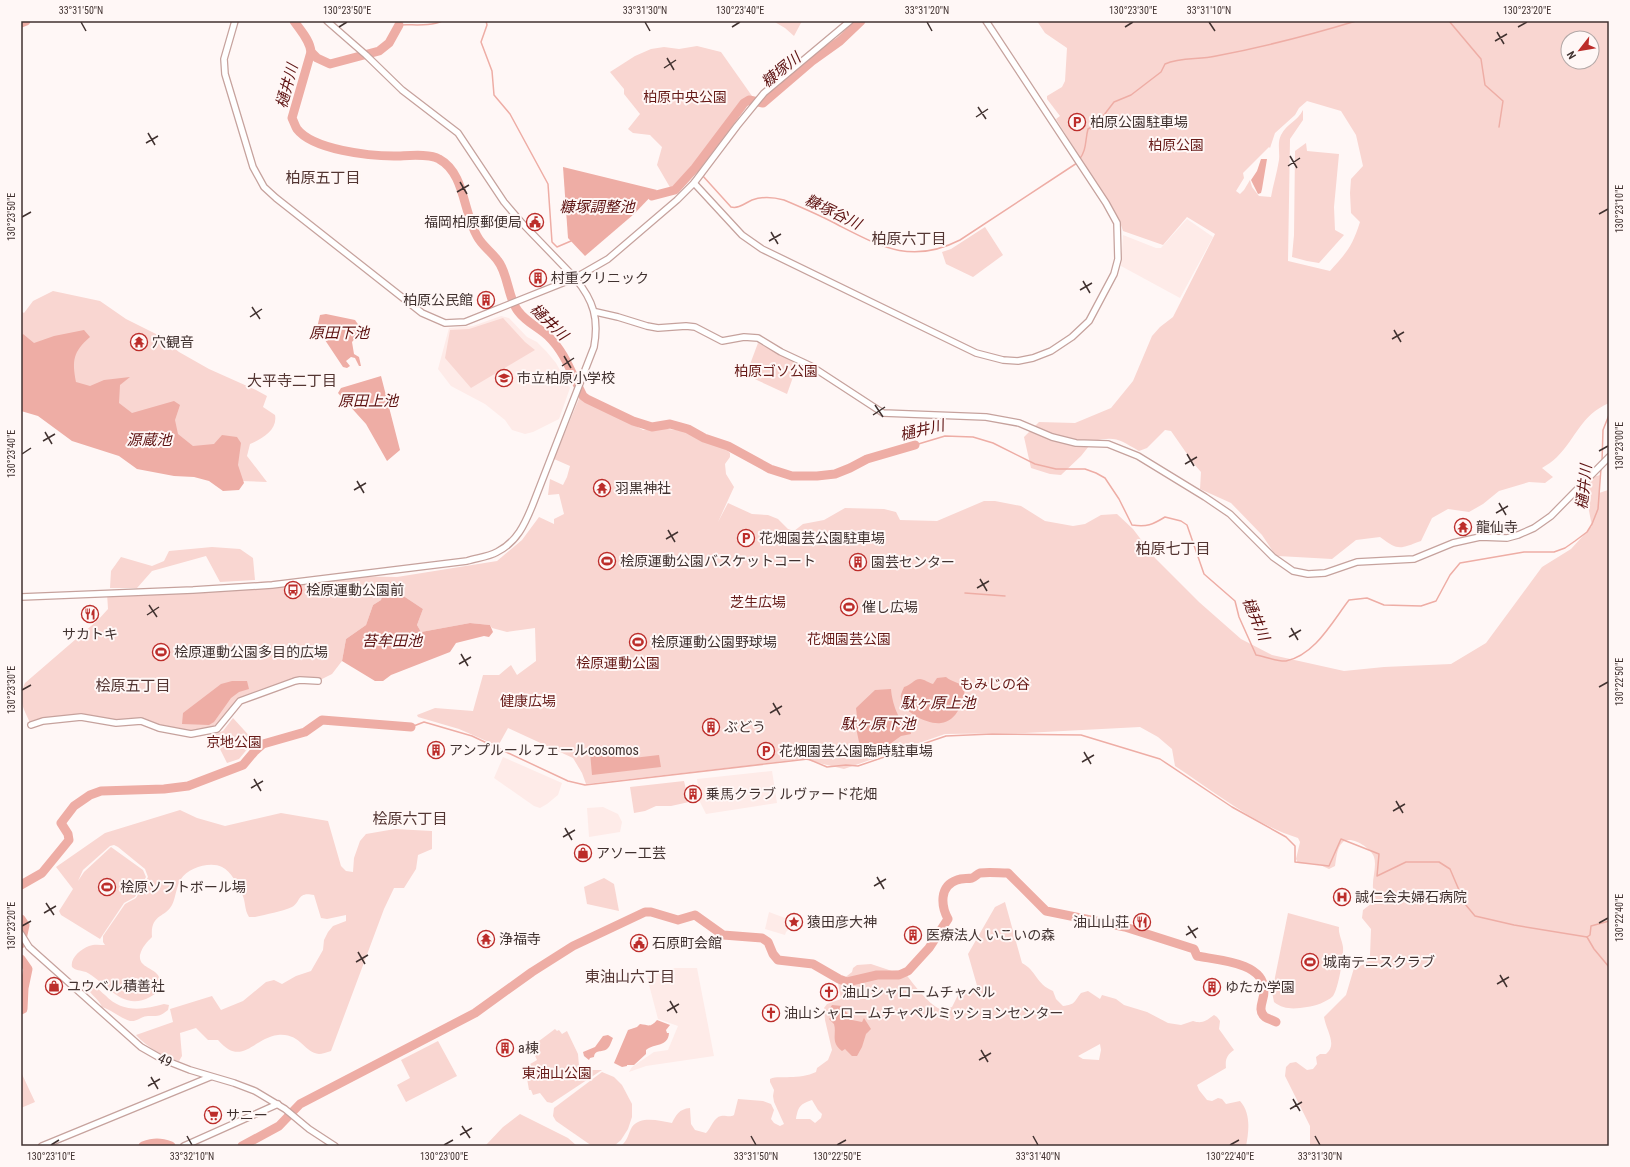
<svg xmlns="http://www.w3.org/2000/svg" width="1630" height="1167" viewBox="0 0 1630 1167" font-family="'Roboto Condensed','Noto Sans JP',sans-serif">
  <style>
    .built { fill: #feebe8 }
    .green { fill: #f9d6d1; fill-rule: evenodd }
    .water { fill: #eeada5 }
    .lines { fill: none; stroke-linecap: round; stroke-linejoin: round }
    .stream { stroke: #eeada5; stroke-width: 1.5 }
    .river { stroke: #eeada5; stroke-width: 9 }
    .secondary-casing { stroke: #c6a29d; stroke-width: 8 }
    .secondary { stroke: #fff; stroke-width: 5.5 }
    .ticks { fill: none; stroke: #413230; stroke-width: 1.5 }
    .labels { text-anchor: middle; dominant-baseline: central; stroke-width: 4; stroke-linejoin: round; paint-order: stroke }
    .park-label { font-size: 14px; fill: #671b18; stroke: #fff7f6 }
    .poi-label { font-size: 14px; fill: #413230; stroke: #fff7f6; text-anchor: start }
    .street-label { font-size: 14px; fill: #413230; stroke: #fff7f6 }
    .water-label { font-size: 15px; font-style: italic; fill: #5d1110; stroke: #fff7f6 }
    .neighbourhood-label { font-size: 15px; fill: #533532; stroke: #fff7f6 }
    .neatline { fill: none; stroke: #413230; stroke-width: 1.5 }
    .ticks-label { font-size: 10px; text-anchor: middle; fill: #413230 }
  </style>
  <rect width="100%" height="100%" fill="#fff7f6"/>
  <g class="built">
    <polygon points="1187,219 1213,237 1180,298 1121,266 1123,235 1156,248 1161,248"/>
    <polygon points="501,316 509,318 527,337 537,342 546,351 556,363 570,388 559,419 533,432 525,434 512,430 505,420 485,404 451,386 438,369 449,328 473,326"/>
    <polygon points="503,757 562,783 558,795 547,804 540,808 534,806 494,778"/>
    <polygon points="772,771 777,803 706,814 700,802 697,779"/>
    <polygon points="603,807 618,814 622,822 620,832 589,837 587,808"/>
    <polygon points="769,912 793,921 794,924 786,932 785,935 765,929"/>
    <polygon points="668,968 697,968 714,1056 646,1066 629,1072 632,1067 654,1052 668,1050 678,1026 658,1019 647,977"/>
  </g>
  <g class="green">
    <polygon points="773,21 802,21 794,36 785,28"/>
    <path d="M1037,21H1609V403C1580,416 1577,437 1557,457C1553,461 1547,465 1542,468L1553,477L1545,483L1529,482L1499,491L1483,504L1469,512L1448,509L1432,518L1421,541C1399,549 1399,551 1380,537L1356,540L1332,559L1278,556L1274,553L1262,535L1231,503L1200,489L1201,472L1194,464L1171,431L1165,430L1147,448L1139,451C1119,440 1117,436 1093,441L1081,456L1061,475L1050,474L1031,468L1024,437L1039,422L1075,423L1111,408L1133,381L1152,336L1160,327L1173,317L1215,234L1187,217L1163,245L1123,231L1120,222L1056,119L1060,116L1047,99V96L1062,87L1065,81L1067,48L1045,33ZM1568,38H1592V62H1568ZM1307,101L1341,111L1356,135L1363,166L1351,179L1350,193L1351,213L1360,222C1352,247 1347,252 1330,271L1288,261L1290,139L1303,120V110C1297,122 1287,123 1281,135C1277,143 1280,152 1279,160C1277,173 1273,185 1271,197L1259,196L1252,187L1250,180L1244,190L1240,194L1236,191L1244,178L1243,173L1269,147L1270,148L1275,133L1295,115L1299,108Z"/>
    <polygon points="697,46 721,52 752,96 743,100 675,189 671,189 657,165 662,147 650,135 633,133 628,129 640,114 624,94 624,89 610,72 635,56 651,49 664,47 679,49"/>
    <polygon points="1306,143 1307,151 1339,154 1334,207 1335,230 1344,235 1319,263 1307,261 1292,257 1294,235 1295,151"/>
    <polygon points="985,227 1003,255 973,277 946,264 942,252 951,249"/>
    <path d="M53,291L100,301L126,319L156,334L179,352L209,369L256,390L267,396L263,407L275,415C278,430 262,439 250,444L247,456L267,482L241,481L210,447L189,448L132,417L88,391L72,384L32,346L21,341V311L24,313L33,301Z"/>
    <polygon points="503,318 525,342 535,350 471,388 445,358 450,330 469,329"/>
    <polygon points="758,343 798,363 787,394 746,375"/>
    <path d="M580,396L586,402L618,416L643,430L660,428L684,431L701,441L724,448L730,453V457L725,464L726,474L734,487L718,522L728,503L752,514L768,515L778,519L788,529L794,531L803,524L824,520L845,508L884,509L896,512L900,520L937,521L984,501H995L1021,506L1045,521L1073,526L1085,524L1101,515L1117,514L1133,529L1155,558L1199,602L1241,639L1272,655L1344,671L1384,667L1451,664L1486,643L1542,567L1571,549L1592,526L1585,491L1593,477L1600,475L1599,493L1608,490L1607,463L1609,465V1146H1310V1126L1285,1076L1286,1067L1290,1063L1296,1062L1307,1070L1313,1069L1317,1064L1316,1057L1320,1054H1326C1338,1045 1326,1030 1324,1017L1346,995L1354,968L1365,964L1370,956L1371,929L1362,918L1363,910L1376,900C1375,896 1373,892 1373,888C1372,879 1377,866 1374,857C1371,848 1350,834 1342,843C1337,847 1336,860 1335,866L1329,869L1318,864L1298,863L1296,859L1300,842L1298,838C1253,824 1215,792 1175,766L1172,749L1158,737L1140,727L1025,733L945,734L844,769L802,759L586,784L582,773L573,758L508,728L498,746L459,729L418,717L417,715L435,708L473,711L483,675H499L511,665L517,675L536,661L535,628L507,632L492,628L490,625L470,623L421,632L417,625L423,609L399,593L385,586L381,600L373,605L366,625L346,639L342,661L332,674L318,681L300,680L240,701L217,729L191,734L141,721L116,723L81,717L31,725C24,709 17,700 25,683L98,620L108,609L107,593L340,576L397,577L497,561L522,540L539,517L554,524V519L564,514L559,494L548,495L550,479L563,485L567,477L570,466L554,459Z"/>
    <polygon points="212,547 240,549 253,558 255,580 220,582 206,556 152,571 137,588 110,588 111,571 121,557 152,566 164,561 169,551"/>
    <polygon points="233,718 254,741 239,759 227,763 213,735 223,731"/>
    <polygon points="684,781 689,802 671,806 656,806 645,811 634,813 630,787"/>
    <path d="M180,810L197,818L225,826L281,813L328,821L341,866L346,871L353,872L354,858L360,841L366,834L395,829L432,831V849L418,855L416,869L404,888H394L384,909L331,1051C327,1052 322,1054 319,1054C304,1053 301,1033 278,1035C253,1038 242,1068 218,1040H208L196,1028L180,1033L182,1056L179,1061C162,1056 148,1048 136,1035L173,1022L170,1009L212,996L221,1010L243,1001L266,982L274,980L282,984L296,976L311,971L323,950L324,940L328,932L333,926L346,921V915L327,919L321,918L314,895C297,891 301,902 292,907C281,912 267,914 255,917H249C244,909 246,902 242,894C238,885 231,871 222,867C210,861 188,868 181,879C176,887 176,897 172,905C165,918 150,914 152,937C147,942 142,947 140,955C138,970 160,967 160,982C160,989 156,994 150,997C122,1012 107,983 86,972C80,970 76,971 72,967C70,958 81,949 89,946C94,944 100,945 105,945L103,942V936L125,904L136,898L148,877L145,869L118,847L114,845L110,846L83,870L78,881L84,872L111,847L143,870L146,877L135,897L124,903L100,939L61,915L59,911L73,889L56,867L105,833Z"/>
    <polygon points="604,878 614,884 619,911 587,904 584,887"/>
    <path d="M1005,902L1022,963C1036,970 1036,984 1053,991L1056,999L1063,1006C1076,1004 1073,1003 1081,993L1088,991L1100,999L1102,995L1116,999L1124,1005L1147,1012L1168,1023L1181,1025L1193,1021C1202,1024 1206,1021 1214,1015L1217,1017L1220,1021L1219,1029L1234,1050C1227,1055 1225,1059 1226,1068L1197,1085L1199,1090L1207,1100L1212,1101L1218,1098L1222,1099L1226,1104L1240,1101C1251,1113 1249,1131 1246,1146H621C628,1140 628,1134 632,1127C641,1115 660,1121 672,1123C676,1115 679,1109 690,1108L691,1124L695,1130L706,1133C711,1128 714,1117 721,1116C726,1115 729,1118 734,1115L738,1099L763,1101L771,1104L774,1110L771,1119L774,1123L780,1126L784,1124L774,1102L773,1096L774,1090L770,1082V1079C776,1076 783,1078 790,1077C798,1077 808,1076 816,1072L817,1068L828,1060L832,1050L825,1020L824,1008L827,1004L841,999L838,983L852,972L853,968L857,965L871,964L892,971L903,970C910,980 929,1005 940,1009C945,1010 948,1008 952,1007L958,995L962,992L978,989L968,954L995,907ZM1100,1044L1101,1050L1099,1060L1083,1059L1078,1056ZM812,1100L818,1110L822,1114L821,1118L815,1123L810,1119H796C798,1107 800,1104 812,1100Z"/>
    <path d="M1288,913L1339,927C1338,933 1342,940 1343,947C1344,956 1338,990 1333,996C1327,1002 1315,1006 1307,1007C1295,1009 1284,1010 1274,1002L1272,992Z"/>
    <path d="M88,981C95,985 99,990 105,995C122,1013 143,1010 164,1004L169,1005L168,1010C159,1017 159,1016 148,1016C142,1016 137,1022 130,1021C120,1018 112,1010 102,1007C98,997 87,994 86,982Z"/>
    <polygon points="555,1029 557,1031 559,1030 562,1034 567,1031 578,1054 579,1066 589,1070 602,1070 552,1103 547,1102 540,1093 533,1095 531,1090 529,1090 525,1067 537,1060 531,1047"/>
    <polygon points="438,1041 457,1076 406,1102 397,1085 410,1078 401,1060"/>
    <polygon points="21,1072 35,1102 21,1108"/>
    <polygon points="602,1072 614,1077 622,1085 632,1104 632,1117 628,1129 621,1140 614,1146 592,1146 556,1121 553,1116 554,1108"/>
    <polygon points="520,1114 568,1138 577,1146 474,1146 486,1145 503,1127"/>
  </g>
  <g class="water">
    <polygon points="1261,159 1267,159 1262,189 1261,193 1258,194 1251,180 1257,171"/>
    <polygon points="563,167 657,190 634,214 585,256 568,238"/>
    <polygon points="326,314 355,320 362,330 352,342 354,354 359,357 361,366 359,366 355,358 351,357 346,361 350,366 347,368 343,367 317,328 320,315"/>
    <path d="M84,330L90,337C73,352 72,360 76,382L90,386L104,380L130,377L120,385L119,403L132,413L174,401L180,405L175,420L178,434L193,446L214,444L222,435L237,437L241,443L238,465L244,483L239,490L223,491L209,481L194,477L174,476L137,469L119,456L72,441L38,416L21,411V336L23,334L34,343L54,336Z"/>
    <polygon points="381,376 400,450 387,461 366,424 338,393 341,388"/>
    <polygon points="391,582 399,593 423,609 417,625 421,632 470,623 490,625 493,632 489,637 484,636 456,643 450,652 391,675 383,681 375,681 342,661 346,639 366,625 373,605 381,600 385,586"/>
    <path d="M946,677C952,682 958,682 965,687C964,702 957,721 941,723C928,725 902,712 901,698C900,695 903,690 904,687C910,686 914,679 920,679C924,679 929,683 933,684L937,678Z"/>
    <polygon points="232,681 247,681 249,689 239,692 231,698 214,722 209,725 182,724 183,713 221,684"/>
    <path d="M891,689C892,702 898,722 910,729L911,734L901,736L880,751L864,749L859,742L854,718L857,717L856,708L875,690Z"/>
    <polygon points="590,752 609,752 633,758 659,755 661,767 592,775"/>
    <path d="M832,1005L842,1006L852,1020L862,1022L864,1018L871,1029L866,1034L862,1047L857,1056H852L845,1049L842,1051C830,1042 837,1034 834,1024L829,1019L830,1018V1008Z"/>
    <path d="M657,1020L670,1025L666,1030L667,1033H669C668,1047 655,1043 646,1050V1054L634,1065H627V1066L622,1067L614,1063L628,1030L637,1027L640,1024C649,1025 650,1028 657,1020Z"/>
    <path d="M608,1035L613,1038C611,1042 610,1047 607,1049C601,1053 595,1049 594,1057L590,1058L589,1060L584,1056L583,1052L595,1047L603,1036Z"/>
  </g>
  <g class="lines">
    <g class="stream">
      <polyline points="486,21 487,25 481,42 492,71 494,95 510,114 548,184 552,242 557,247 571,241"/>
      <polyline points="1449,21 1481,59 1485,85 1503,101 1499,127"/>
      <path d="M399,25C412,24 430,27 442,21"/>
      <path d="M1079,160C1087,150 1085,140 1088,129L1097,124L1114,102L1131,95L1161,72L1165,64C1181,57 1199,60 1216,56C1263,47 1310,35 1356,21"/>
      <polyline points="695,168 699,172"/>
      <path d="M702,175L731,207C739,209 745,203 752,200C763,196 773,197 784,200C803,208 822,216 840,226C883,248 913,264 960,240L1077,163"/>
      <path d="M915,445L945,436L973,437L993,443L1035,464L1056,469H1085L1096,473L1105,478L1119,499L1132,525C1147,527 1152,525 1165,517L1181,521L1187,525L1204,574L1235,601L1239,617L1256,655C1263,656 1279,662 1286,661C1315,655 1332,622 1349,600L1367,598L1384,605L1421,606L1436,601L1450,575L1460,563L1524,552H1554L1565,548L1575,541L1587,532L1592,524L1598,509L1601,468"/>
      <polyline points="1602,462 1603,430 1609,415"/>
      <polyline points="965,593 1005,596"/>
      <polyline points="411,727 424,722 472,736 568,781 585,785 808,759 827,767 846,765 858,766 946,736 992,734 1081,735 1160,759 1232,807 1286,837 1295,846 1295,862 1329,866 1341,839 1379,854 1377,876 1406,862 1439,862 1450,869 1465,904 1475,916 1514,925 1587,937 1594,949 1609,967"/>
      <polyline points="1587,937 1590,935 1591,926 1609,921"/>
    </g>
    <g class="river">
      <path d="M294,21C300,30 310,40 311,52L292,118C294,122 295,126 297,129C313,150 370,156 394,156C406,156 429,153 439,159C465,173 463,212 477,236C482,246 492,252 498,261C508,273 508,299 518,311C526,322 538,327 548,336C565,352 572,375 583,396L587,399L633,421L652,427L670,424L688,429L704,438L728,446L770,469L792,476H817L835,474L850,468L867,459L915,445"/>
      <polyline points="21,23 26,21"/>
      <polyline points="311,52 317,58 330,64 379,51 389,43 399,25"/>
      <polyline points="652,196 675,190 695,168 744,103 749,100 763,103 812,61 840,41 861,21"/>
      <polyline points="21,885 42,873 69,840 68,834 61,823 74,806 90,795 101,791 164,789 188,786 243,765 254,752 263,744 305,732 322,720 411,727"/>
      <polyline points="21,919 25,925 21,944"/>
      <polyline points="21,959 28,969 24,988 23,1009 21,1010"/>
      <path d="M143,1146C154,1142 160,1142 171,1146"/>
      <path d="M242,1146L279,1126L300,1104L475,1013L532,972L573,946L645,912H651L678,920L695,915L723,935L762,938L768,942L773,954L778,960L813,964L839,979L847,982L877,975H899L908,971L929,948L948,919C941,906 939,886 957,880C962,878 967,879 972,878C975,877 977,874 980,873C989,872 999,873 1008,873L1046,911L1125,927L1194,949L1197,956C1217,960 1264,962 1264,990C1265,999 1256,1010 1265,1017C1268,1019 1273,1020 1276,1022"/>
    </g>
    <g class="secondary-casing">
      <g id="secondary">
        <polyline points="235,21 224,59 225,74 253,167 264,187 276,198 422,313 445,323 465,322 575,278 608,259 677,200 694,183 737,126 764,93 850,21"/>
        <polyline points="694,183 742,235 762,249 976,353 1003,360 1018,361 1033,358 1051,351 1072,337 1089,321 1114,274 1118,259 1117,223 1106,203 986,21"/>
        <polyline points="596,312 618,317 647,326 658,328 686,326 695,327 722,341 744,337 758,338 781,352 811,366 883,413 986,417 1019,423 1052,437 1076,443 1108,444 1138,456 1205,497 1230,514 1273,557 1293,571 1308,574 1325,573 1357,562 1414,559 1453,543 1480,537 1507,538 1518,535 1534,528 1551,516 1609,457"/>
        <path d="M21,597L193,590L272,585L467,561C476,558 488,557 497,552C517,542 525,524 533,504L594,347C599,319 594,301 575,278L522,223L504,202L458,133L402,90L366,55L327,21"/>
        <polyline points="31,725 43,721 81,717 116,723 141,721 159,728 191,734 217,729 240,701 295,681 300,680 318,681"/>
        <polyline points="21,934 29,947 141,1047 162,1059 190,1070 234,1083 255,1091 285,1109 309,1129 335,1146"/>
        <polyline points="42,1146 210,1077"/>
        <polyline points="184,1146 278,1104"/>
      </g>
    </g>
    <use href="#secondary" class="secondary"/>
  </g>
  <path class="ticks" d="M81,22L86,31M645,22L650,31M927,22L932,31M1209,22L1215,31M339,27L347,22M732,27L740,22M1125,27L1133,22M1518,27L1527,22M1497,32L1504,44M1495,41L1507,34M667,58L674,70M664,68L676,60M978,107L986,119M976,117L988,109M148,133L155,145M146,143L158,136M1290,156L1297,168M1288,166L1300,158M460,182L467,194M457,192L469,185M1599,214L1608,209M22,217L31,212M771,232L778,244M769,241L781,234M1083,281L1090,293M1080,290L1092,283M252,307L260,319M250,317L262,309M1394,330L1401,342M1392,339L1404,332M564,356L571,368M562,366L574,358M875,405L883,417M873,415L885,407M45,432L52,444M43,441L55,434M1599,451L1608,446M22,454L31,448M1187,454L1194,466M1185,464L1197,457M357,481L364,493M354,490L366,483M1499,503L1506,515M1496,513L1508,506M668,530L675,542M666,539L678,532M980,579L987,591M977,588L989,581M149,605L157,617M147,615L159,607M1291,628L1298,640M1289,637L1301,630M461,654L468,666M459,664L471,657M1599,687L1608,682M22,690L31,685M773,703L780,715M770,713L782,706M1084,752L1091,764M1082,762L1094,755M254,779L261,791M251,788L263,781M1396,801L1403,813M1393,811L1405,804M565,828L572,840M563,837L575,830M877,877L884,889M874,886L886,879M46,903L54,915M44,913L56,906M1599,923L1608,918M22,926L31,921M1188,926L1196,938M1186,935L1198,928M358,952L365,964M356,962L368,955M1500,975L1507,987M1497,984L1509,977M670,1001L677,1013M667,1011L679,1004M981,1050L988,1062M979,1060L991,1053M151,1077L158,1089M148,1086L160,1079M1293,1099L1300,1111M1290,1109L1302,1102M462,1126L470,1138M460,1135L472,1128M187,1136L192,1145M751,1136L756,1145M1033,1136L1038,1145M1315,1136L1320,1145M51,1145L59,1140M444,1145L453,1140M837,1145L846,1140M1230,1145L1239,1140"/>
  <defs>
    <g id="parking-ring" transform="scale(0.9)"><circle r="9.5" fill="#fff7f6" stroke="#bc2d2a" stroke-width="1.5"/><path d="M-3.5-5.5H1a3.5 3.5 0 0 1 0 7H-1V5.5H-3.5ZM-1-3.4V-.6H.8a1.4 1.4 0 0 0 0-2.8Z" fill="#bc2d2a"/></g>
    <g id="civic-ring" transform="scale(0.9)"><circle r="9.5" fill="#fff7f6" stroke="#bc2d2a" stroke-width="1.5"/><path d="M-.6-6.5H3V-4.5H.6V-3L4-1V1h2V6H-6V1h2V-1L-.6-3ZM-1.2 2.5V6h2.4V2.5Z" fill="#bc2d2a"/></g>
    <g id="building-ring" transform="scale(0.9)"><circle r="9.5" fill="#fff7f6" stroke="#bc2d2a" stroke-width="1.5"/><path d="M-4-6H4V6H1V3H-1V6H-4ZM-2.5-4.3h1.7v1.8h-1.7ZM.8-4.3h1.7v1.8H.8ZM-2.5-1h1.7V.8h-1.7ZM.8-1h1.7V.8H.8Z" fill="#bc2d2a"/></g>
    <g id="temple-ring" transform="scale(0.9)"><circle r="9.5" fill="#fff7f6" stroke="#bc2d2a" stroke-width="1.5"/><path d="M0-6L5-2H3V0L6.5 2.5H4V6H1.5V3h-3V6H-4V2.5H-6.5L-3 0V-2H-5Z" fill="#bc2d2a"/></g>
    <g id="school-ring" transform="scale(0.9)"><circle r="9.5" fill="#fff7f6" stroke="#bc2d2a" stroke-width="1.5"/><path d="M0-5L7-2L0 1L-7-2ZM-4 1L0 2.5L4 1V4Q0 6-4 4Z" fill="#bc2d2a"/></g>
    <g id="stadium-ring" transform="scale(0.9)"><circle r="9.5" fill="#fff7f6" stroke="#bc2d2a" stroke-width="1.5"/><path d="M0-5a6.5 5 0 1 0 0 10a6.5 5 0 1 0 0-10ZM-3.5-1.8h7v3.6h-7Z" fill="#bc2d2a"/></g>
    <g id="bus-ring" transform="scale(0.9)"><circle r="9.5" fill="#fff7f6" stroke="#bc2d2a" stroke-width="1.5"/><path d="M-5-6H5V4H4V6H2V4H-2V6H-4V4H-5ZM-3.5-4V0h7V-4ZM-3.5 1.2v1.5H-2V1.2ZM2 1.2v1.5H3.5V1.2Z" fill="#bc2d2a"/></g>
    <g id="restaurant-ring" transform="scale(0.9)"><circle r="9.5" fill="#fff7f6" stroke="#bc2d2a" stroke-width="1.5"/><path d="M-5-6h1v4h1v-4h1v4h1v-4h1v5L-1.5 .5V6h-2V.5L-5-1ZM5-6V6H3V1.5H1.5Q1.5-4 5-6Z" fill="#bc2d2a"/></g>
    <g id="shop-ring" transform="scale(0.9)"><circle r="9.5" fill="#fff7f6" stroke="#bc2d2a" stroke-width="1.5"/><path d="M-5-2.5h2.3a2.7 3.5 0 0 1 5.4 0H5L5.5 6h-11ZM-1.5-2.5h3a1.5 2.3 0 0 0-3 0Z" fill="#bc2d2a"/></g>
    <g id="hospital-ring" transform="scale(0.9)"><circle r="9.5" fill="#fff7f6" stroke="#bc2d2a" stroke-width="1.5"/><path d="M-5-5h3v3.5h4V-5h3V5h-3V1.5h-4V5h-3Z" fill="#bc2d2a"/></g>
    <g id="sight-ring" transform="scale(0.9)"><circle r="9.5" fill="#fff7f6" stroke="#bc2d2a" stroke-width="1.5"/><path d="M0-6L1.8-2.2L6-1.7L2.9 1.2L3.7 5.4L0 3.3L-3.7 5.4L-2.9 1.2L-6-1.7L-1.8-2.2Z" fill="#bc2d2a"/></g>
    <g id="church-ring" transform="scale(0.9)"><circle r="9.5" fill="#fff7f6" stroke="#bc2d2a" stroke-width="1.5"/><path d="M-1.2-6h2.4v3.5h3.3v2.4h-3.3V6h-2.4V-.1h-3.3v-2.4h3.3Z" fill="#bc2d2a"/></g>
    <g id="supermarket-ring" transform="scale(0.9)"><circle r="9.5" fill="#fff7f6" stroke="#bc2d2a" stroke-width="1.5"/><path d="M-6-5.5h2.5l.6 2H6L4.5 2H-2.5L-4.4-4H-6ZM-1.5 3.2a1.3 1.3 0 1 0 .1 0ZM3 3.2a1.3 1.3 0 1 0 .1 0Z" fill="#bc2d2a"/></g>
  </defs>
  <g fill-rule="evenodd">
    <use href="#parking-ring" x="1077" y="122"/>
    <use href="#civic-ring" x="535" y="222"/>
    <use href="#building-ring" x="538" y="278"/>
    <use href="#building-ring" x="486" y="300"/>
    <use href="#temple-ring" x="139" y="342"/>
    <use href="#school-ring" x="504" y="378"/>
    <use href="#temple-ring" x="602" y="488"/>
    <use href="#temple-ring" x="1463" y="527"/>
    <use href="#parking-ring" x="746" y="538"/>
    <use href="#stadium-ring" x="607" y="561"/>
    <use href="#building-ring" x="858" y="562"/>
    <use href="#bus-ring" x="293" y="590"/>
    <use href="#stadium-ring" x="849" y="607"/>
    <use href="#restaurant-ring" x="90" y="614"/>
    <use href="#stadium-ring" x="638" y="642"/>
    <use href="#stadium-ring" x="161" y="652"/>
    <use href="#building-ring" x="711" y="727"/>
    <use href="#building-ring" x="436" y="750"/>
    <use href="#parking-ring" x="766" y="751"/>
    <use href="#building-ring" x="693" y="794"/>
    <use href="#shop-ring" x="583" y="853"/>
    <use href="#stadium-ring" x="107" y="887"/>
    <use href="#hospital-ring" x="1342" y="897"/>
    <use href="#sight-ring" x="794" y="922"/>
    <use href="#restaurant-ring" x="1142" y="922"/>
    <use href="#building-ring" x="913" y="935"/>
    <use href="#temple-ring" x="486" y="939"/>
    <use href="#civic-ring" x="639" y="943"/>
    <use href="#stadium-ring" x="1310" y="962"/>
    <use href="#shop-ring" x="54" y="986"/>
    <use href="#building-ring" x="1212" y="987"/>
    <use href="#church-ring" x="829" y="992"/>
    <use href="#church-ring" x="771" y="1013"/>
    <use href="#building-ring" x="505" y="1048"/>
    <use href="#supermarket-ring" x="213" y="1115"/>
  </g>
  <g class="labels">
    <g class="park-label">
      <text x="685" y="97">柏原中央公園</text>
      <text x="1176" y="145">柏原公園</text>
      <text x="776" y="371">柏原ゴソ公園</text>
      <text x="758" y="602">芝生広場</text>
      <text x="849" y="639">花畑園芸公園</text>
      <text x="618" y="663">桧原運動公園</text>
      <text x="995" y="684">もみじの谷</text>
      <text x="528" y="701">健康広場</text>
      <text x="234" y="742">京地公園</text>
      <text x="557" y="1073">東油山公園</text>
    </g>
    <g class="poi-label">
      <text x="1090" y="122">柏原公園駐車場</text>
      <text x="522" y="222" text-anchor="end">福岡柏原郵便局</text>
      <text x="551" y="278">村重クリニック</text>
      <text x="473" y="300" text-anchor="end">柏原公民館</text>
      <text x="152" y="342">穴観音</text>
      <text x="517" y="378">市立柏原小学校</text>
      <text x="615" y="488">羽黒神社</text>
      <text x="1476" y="527">龍仙寺</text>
      <text x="759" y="538">花畑園芸公園駐車場</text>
      <text x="620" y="561">桧原運動公園バスケットコート</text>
      <text x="871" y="562">園芸センター</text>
      <text x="306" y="590">桧原運動公園前</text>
      <text x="862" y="607">催し広場</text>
      <text x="90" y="634" text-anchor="middle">サカトキ</text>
      <text x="651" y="642">桧原運動公園野球場</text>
      <text x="174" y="652">桧原運動公園多目的広場</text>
      <text x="724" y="727">ぶどう</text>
      <text x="449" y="750">アンプルールフェールcosomos</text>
      <text x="779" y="751">花畑園芸公園臨時駐車場</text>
      <text x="706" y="794">乗馬クラブ ルヴァード花畑</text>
      <text x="596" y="853">アソー工芸</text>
      <text x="120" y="887">桧原ソフトボール場</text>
      <text x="1355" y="897">誠仁会夫婦石病院</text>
      <text x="807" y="922">猿田彦大神</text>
      <text x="1129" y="922" text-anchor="end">油山山荘</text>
      <text x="926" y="935">医療法人 いこいの森</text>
      <text x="499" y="939">浄福寺</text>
      <text x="652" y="943">石原町会館</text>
      <text x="1323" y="962">城南テニスクラブ</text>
      <text x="67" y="986">ユウベル積善社</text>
      <text x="1225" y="987">ゆたか学園</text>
      <text x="842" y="992">油山シャロームチャペル</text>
      <text x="784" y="1013">油山シャロームチャペルミッションセンター</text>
      <text x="518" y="1048">a棟</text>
      <text x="226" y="1115">サニー</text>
    </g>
    <g class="street-label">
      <text transform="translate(165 1060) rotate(25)">49</text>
    </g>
    <g class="water-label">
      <text transform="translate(781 70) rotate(-39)">糠塚川</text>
      <text transform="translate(287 86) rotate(-75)">樋井川</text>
      <text x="597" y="207">糠塚調整池</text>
      <text transform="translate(833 212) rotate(26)">糠塚谷川</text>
      <text transform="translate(549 322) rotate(44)">樋井川</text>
      <text x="339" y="333">原田下池</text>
      <text x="368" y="401">原田上池</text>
      <text transform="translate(922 430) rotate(-13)">樋井川</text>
      <text x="149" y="440">源蔵池</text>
      <text transform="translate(1584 487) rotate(-84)">樋井川</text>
      <text transform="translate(1256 619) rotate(67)">樋井川</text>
      <text x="392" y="641">苔牟田池</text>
      <text x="938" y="703">駄ヶ原上池</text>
      <text x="878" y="724">駄ヶ原下池</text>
    </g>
    <g class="neighbourhood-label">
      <text x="323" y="178">柏原五丁目</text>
      <text x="909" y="239">柏原六丁目</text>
      <text x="292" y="381">大平寺二丁目</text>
      <text x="1173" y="549">柏原七丁目</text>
      <text x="133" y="686">桧原五丁目</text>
      <text x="410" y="819">桧原六丁目</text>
      <text x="630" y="977">東油山六丁目</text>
    </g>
  </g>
  <rect width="1630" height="1167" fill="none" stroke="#fff7f6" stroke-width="44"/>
  <g transform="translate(1580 50) rotate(239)"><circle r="19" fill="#fff7f6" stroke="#b3a8a7"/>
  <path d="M0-3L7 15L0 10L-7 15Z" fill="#bc2d2a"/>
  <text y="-6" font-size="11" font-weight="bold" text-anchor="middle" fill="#413230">N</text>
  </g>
  <rect x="22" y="22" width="1586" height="1123" class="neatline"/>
  <g class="ticks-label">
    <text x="81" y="14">33°31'50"N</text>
    <text x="347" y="14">130°23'50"E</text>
    <text x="645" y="14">33°31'30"N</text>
    <text x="740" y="14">130°23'40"E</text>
    <text x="927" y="14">33°31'20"N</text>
    <text x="1133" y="14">130°23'30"E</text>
    <text x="1209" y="14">33°31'10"N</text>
    <text x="1527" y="14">130°23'20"E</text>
    <text transform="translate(1619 209) rotate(-90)" y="4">130°23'10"E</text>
    <text transform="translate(11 217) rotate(-90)" y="4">130°23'50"E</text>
    <text transform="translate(1619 446) rotate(-90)" y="4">130°23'00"E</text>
    <text transform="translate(11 454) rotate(-90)" y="4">130°23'40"E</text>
    <text transform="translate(1619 682) rotate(-90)" y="4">130°22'50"E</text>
    <text transform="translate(11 690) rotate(-90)" y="4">130°23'30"E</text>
    <text transform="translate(1619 918) rotate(-90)" y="4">130°22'40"E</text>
    <text transform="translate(11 926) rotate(-90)" y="4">130°23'20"E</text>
    <text x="51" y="1160">130°23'10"E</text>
    <text x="192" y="1160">33°32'10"N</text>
    <text x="444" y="1160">130°23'00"E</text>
    <text x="756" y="1160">33°31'50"N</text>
    <text x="837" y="1160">130°22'50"E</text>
    <text x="1038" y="1160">33°31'40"N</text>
    <text x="1230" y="1160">130°22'40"E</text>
    <text x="1320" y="1160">33°31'30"N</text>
  </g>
</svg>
